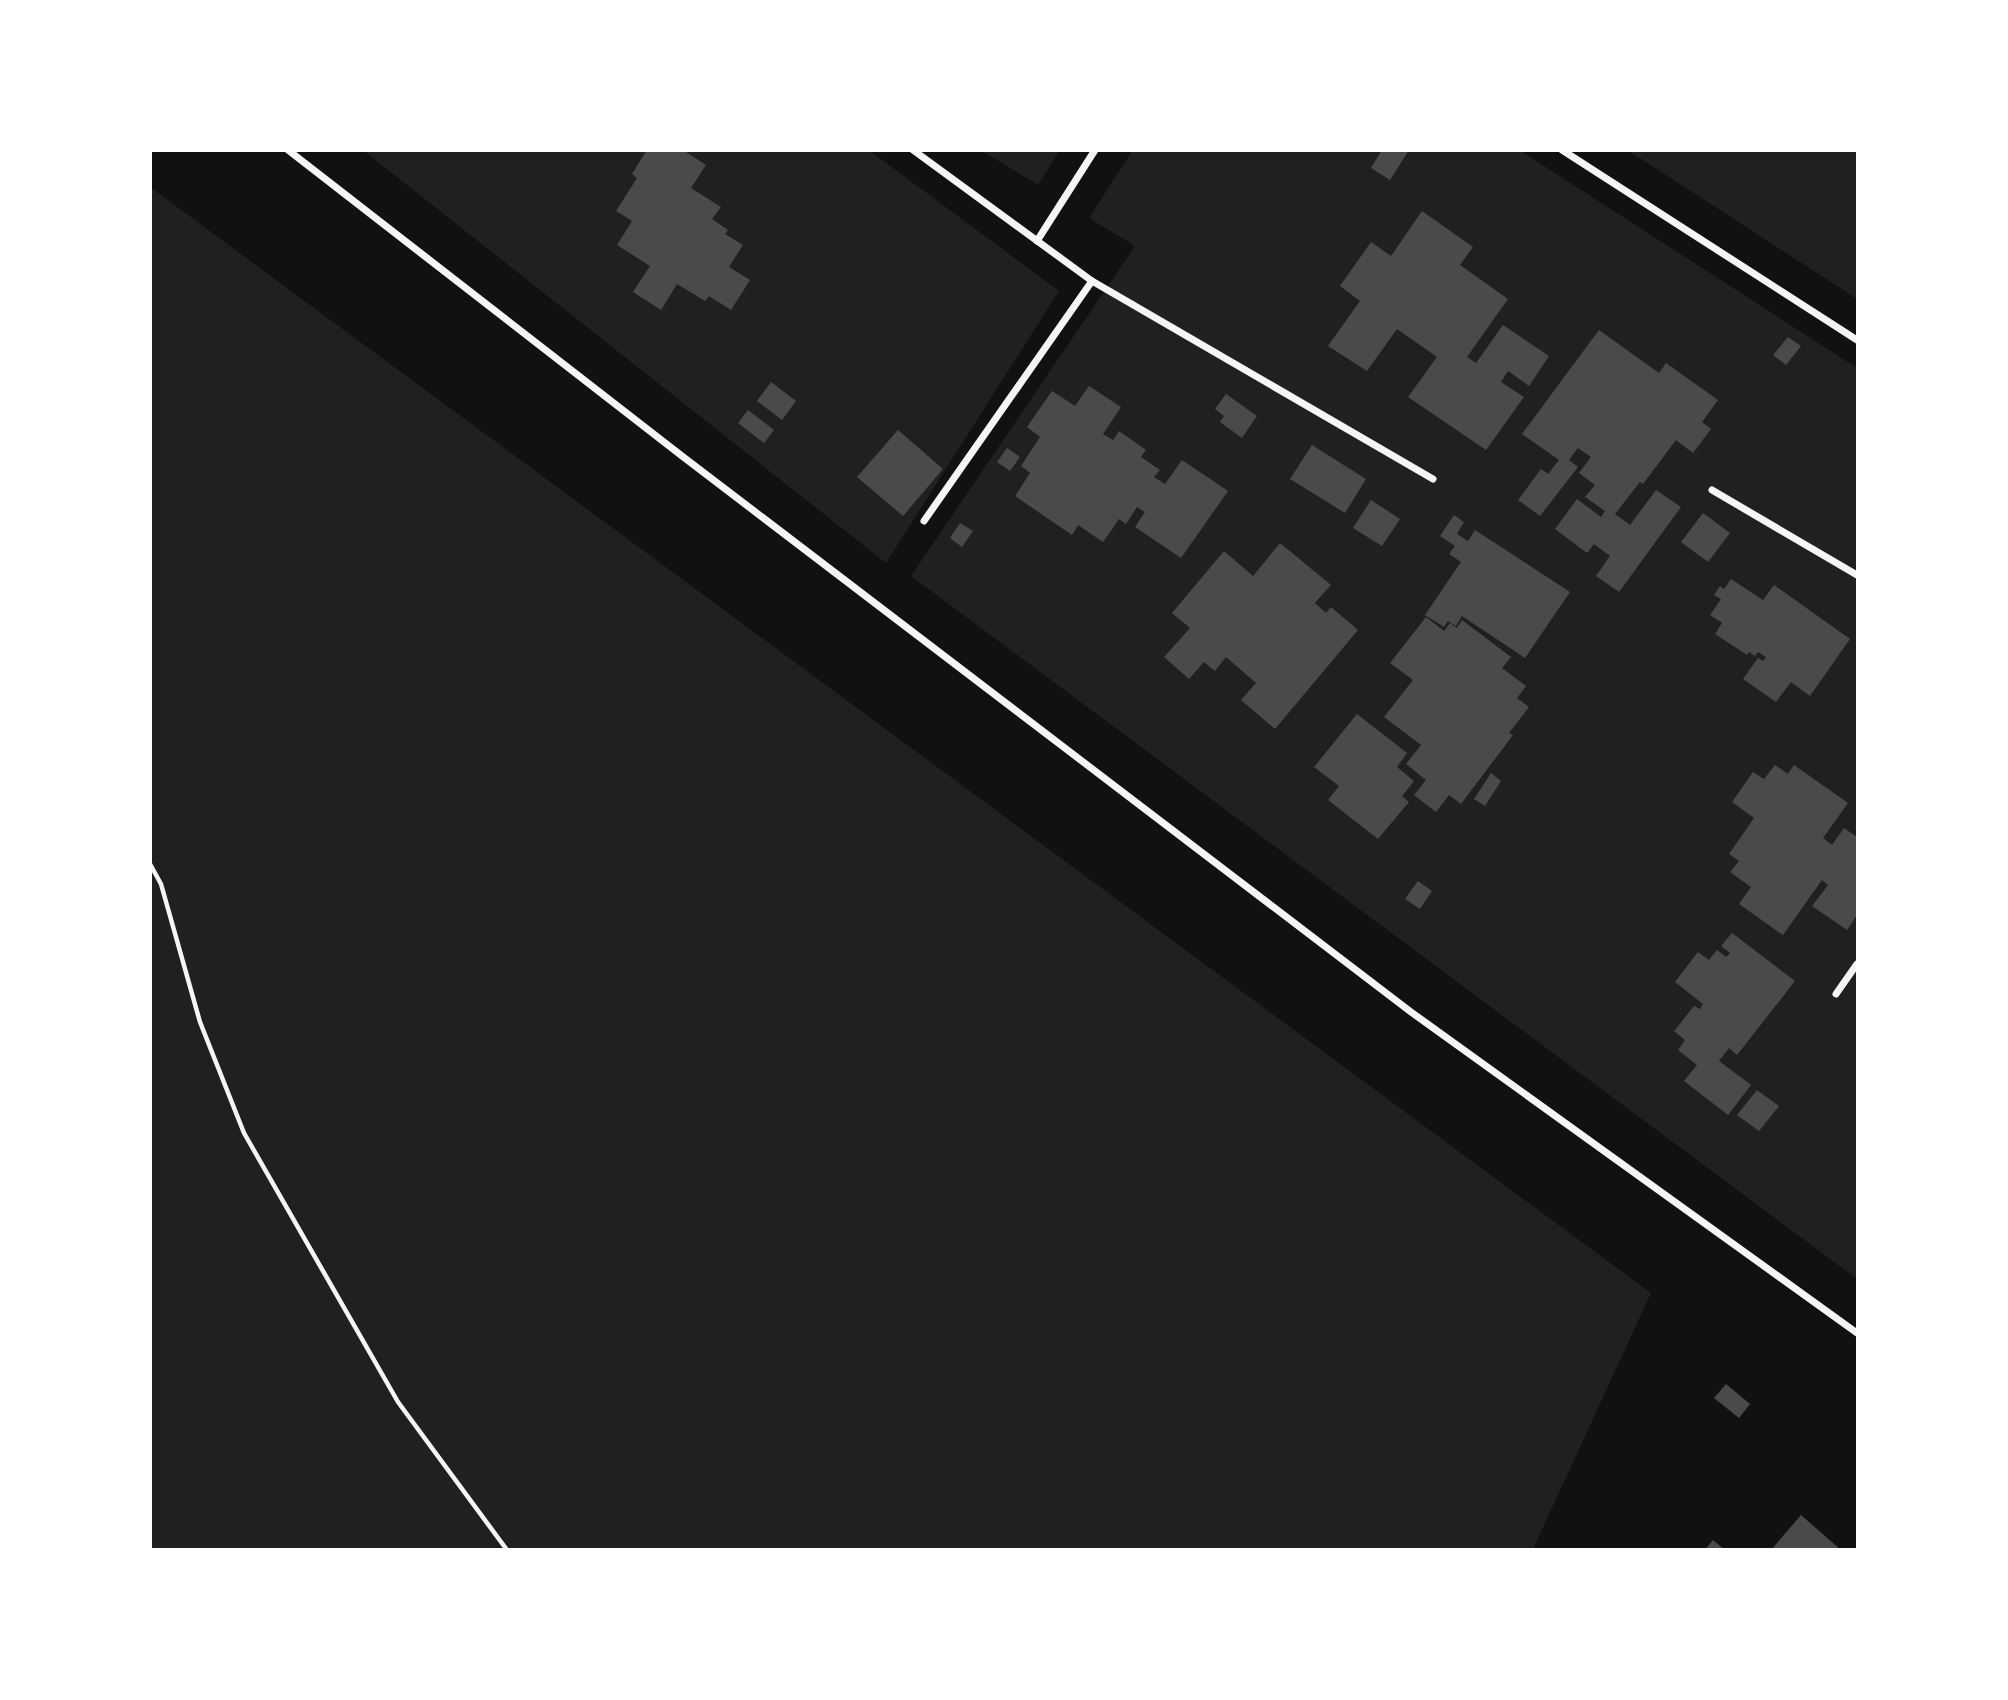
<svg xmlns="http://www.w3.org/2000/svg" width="2008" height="1700" viewBox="0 0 2008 1700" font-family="Karla,sans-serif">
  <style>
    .green { fill: #202020 }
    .building { fill: #4a4a4a }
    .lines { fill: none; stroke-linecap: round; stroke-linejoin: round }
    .path { stroke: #f5f5f5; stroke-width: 4.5 }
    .minor { stroke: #f5f5f5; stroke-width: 7 }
  </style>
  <rect width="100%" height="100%" fill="#111"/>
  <g class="green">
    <polygon points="364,151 870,151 1059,291 886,563"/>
    <polygon points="982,151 1059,151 1038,185"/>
    <polygon points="1132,151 1521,151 1857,368 1857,1279 911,576 1135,246 1089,218"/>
    <polygon points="1629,151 1857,151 1857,299"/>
    <polygon points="150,187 1651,1293 1533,1549 151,1549"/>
  </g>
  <g class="building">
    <polygon points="647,150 683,150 706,165 691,188 721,207 712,219 728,230 725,234 743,245 729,267 750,280 731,310 709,296 705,301 677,284 661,310 633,292 650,266 617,245 632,221 616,211 637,178 632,174"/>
    <polygon points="1382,150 1409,150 1390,180 1371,168"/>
    <polygon points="1422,211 1473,247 1460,265 1508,299 1467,357 1476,363 1503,325 1549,356 1529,386 1508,371 1501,382 1524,397 1486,450 1408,397 1437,357 1397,329 1367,371 1328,346 1360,301 1340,286 1371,242 1391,256"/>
    <polygon points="1599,330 1659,373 1666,363 1718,400 1702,422 1711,429 1693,453 1676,440 1643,484 1640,482 1615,514 1630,525 1656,490 1681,507 1619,592 1596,576 1610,556 1594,544 1587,553 1555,529 1577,499 1601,517 1605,511 1585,497 1595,485 1579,473 1591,457 1578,448 1569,460 1578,467 1540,516 1518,500 1541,469 1548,474 1559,460 1522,434"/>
    <polygon points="1788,337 1801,346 1786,365 1773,355"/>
    <polygon points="771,382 796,401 782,420 757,401"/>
    <polygon points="1089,386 1121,407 1103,434 1113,440 1119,431 1146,450 1141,457 1160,470 1154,477 1165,484 1182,460 1228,491 1181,558 1135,527 1145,512 1137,507 1126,524 1119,519 1103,542 1078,525 1072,535 1015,496 1030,473 1021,466 1040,437 1027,427 1052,391 1075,406"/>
    <polygon points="1226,394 1257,416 1242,438 1220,422 1224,416 1215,409"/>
    <polygon points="748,410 774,430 764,443 738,423"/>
    <polygon points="898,430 943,469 903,516 857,477"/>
    <polygon points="1312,445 1366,479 1345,513 1290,479"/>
    <polygon points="1007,448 1020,457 1010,471 997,462"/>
    <polygon points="1371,500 1400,519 1382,546 1353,528"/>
    <polygon points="1703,513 1730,533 1708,562 1681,542"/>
    <polygon points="1454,515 1464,522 1457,534 1468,541 1475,530 1570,592 1525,658 1462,616 1456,626 1448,621 1444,627 1425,615 1461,562 1449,554 1455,546 1440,536"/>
    <polygon points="960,523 973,531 962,547 950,538"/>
    <polygon points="1280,543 1331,585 1315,603 1326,613 1331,607 1358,630 1275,729 1241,700 1256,683 1226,657 1215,671 1204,662 1189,679 1164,657 1190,628 1172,613 1224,551 1253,576"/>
    <polygon points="1731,579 1763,600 1774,585 1850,639 1810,696 1791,682 1776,702 1743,679 1758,658 1763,661 1766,657 1758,652 1755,656 1749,652 1747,655 1715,634 1722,623 1710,615 1721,599 1714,595 1720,586 1724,589"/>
    <polygon points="1426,617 1444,631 1450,623 1457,628 1462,620 1511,657 1502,668 1526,686 1517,698 1529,707 1509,733 1513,735 1461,804 1449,795 1436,812 1414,795 1426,780 1406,764 1421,745 1384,717 1413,680 1390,663"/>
    <polygon points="1357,714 1407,753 1397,767 1414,781 1402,796 1409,802 1378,839 1328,800 1339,786 1314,767"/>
    <polygon points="1775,765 1788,774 1794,765 1848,803 1823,838 1832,845 1844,828 1857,837 1857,915 1847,930 1812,906 1828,885 1822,880 1783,935 1739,904 1751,887 1730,872 1739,861 1729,854 1754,818 1732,802 1753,772 1764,779"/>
    <polygon points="1491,773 1501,781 1485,806 1474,799"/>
    <polygon points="1418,881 1432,891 1420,909 1405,899"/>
    <polygon points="1732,933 1795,981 1737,1055 1729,1048 1719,1061 1751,1085 1728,1115 1684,1081 1697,1065 1678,1050 1685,1040 1674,1031 1694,1006 1700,1009 1703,1004 1675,982 1698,952 1709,960 1717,950 1726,957 1730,953 1721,946"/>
    <polygon points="1757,1090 1779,1106 1759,1131 1737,1115"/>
    <polygon points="1726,1384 1750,1404 1739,1418 1714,1398"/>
    <polygon points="1801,1515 1841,1550 1771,1550"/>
    <polygon points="1713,1540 1725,1550 1705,1550"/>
  </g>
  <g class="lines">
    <polyline class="path" points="150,864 161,884 200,1022 244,1133 398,1402 507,1550"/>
    <g class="minor">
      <polyline points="288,150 682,456 1411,1012 1857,1333"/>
      <polyline points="913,150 1092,281 1433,479"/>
      <polyline points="1562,150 1857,340"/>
      <polyline points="1037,241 1095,150"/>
      <polyline points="1712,490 1857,575"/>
      <polyline points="924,521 1092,281"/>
      <polyline points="1836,994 1857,964"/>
    </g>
  </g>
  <rect width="2008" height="1700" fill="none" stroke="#ffffff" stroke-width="304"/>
</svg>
